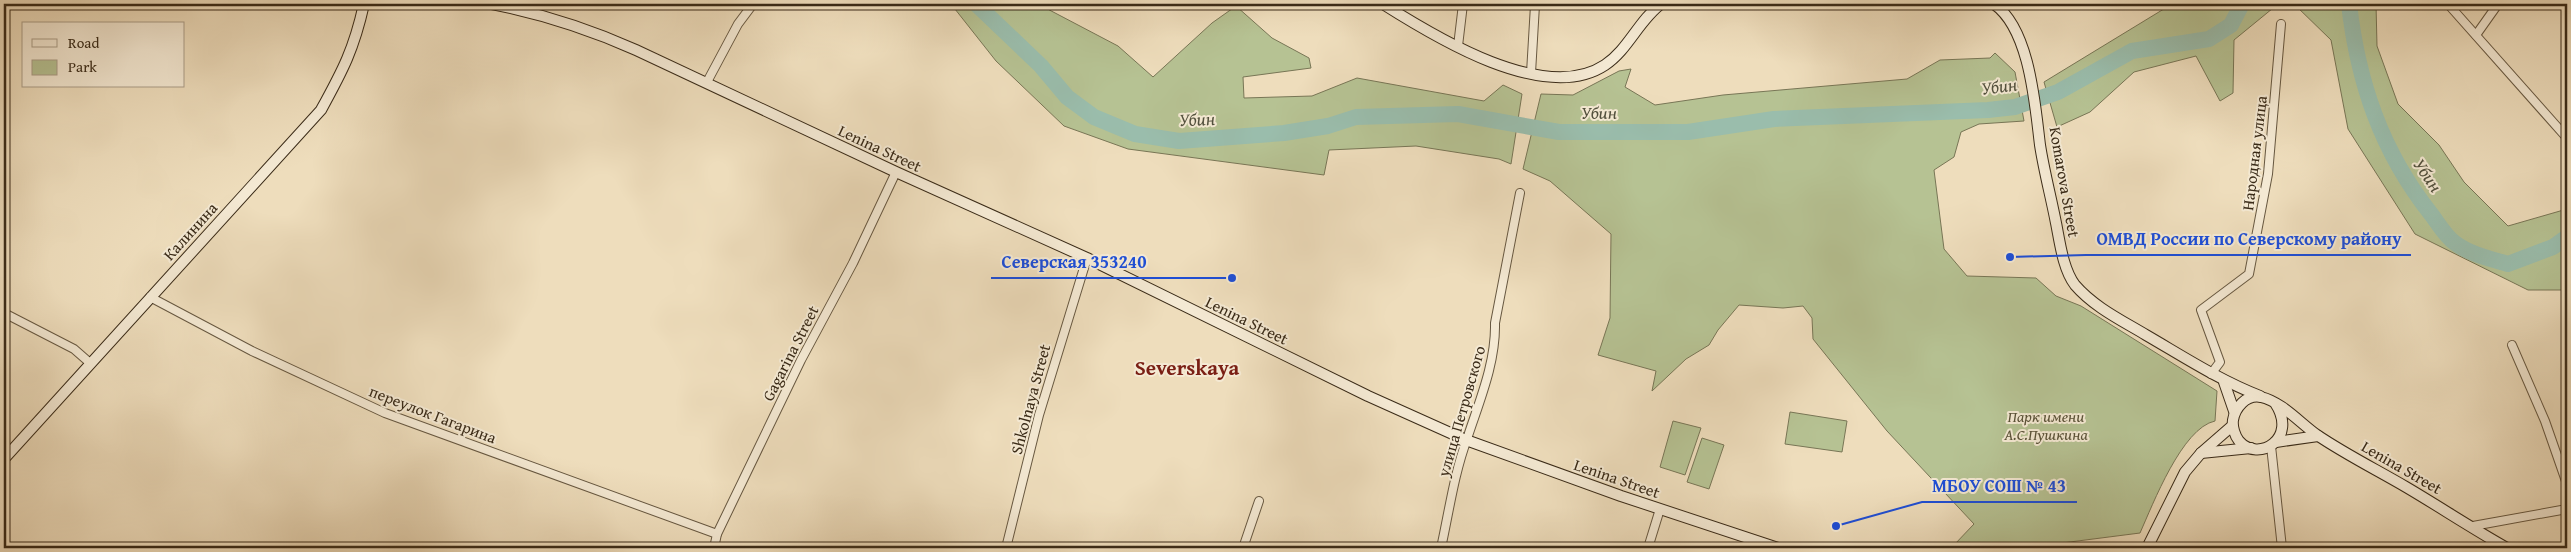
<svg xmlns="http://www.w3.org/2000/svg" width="2571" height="552" viewBox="0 0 2571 552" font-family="'Gentium Book Plus',serif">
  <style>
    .green { fill: #b6c293; stroke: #787656 }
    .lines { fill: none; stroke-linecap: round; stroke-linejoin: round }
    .river { stroke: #9abdac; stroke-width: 16 }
    .street-casing { stroke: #675841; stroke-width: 10 }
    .secondary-casing { stroke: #3a2b18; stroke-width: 12 }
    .street { stroke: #f4e9d3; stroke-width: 8 }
    .secondary { stroke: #f4e9d3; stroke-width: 10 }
    .labels { text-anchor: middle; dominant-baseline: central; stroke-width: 4; stroke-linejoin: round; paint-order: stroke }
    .street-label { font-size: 16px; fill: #3a2b18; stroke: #f4e9d3 }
    .park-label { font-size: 16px; font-style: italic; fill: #595137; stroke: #f4e9d3 }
    .water-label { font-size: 18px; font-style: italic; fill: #52503d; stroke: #f4e9d3 }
    .district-label { font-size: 21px; font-weight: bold; fill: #7a1f14; stroke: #f4e9d3 }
    .leader { fill: none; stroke: #1d4ed8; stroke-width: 2 }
    .callout-dot { fill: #1d4ed8; stroke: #f4e9d3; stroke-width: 2 }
    .callout-label { font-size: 18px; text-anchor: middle; font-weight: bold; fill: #1d4ed8; stroke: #f4e9d3; stroke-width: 4; stroke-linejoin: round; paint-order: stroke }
  </style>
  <rect width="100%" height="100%" fill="#eeddbc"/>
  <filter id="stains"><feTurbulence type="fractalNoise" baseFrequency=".004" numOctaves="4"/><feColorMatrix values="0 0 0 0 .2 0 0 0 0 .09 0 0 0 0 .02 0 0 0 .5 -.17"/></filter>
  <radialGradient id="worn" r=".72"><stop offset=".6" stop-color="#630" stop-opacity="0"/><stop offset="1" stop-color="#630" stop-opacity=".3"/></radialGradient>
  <g class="green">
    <polygon points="951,4 1038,4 1118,46 1153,77 1212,23 1236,6 1272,38 1309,58 1311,68 1243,77 1244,98 1312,96 1357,78 1484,101 1503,85 1522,94 1511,164 1499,159 1416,146 1329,150 1324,175 1128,149 1064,126 996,61"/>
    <polygon points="2172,4 2278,4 2234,40 2233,93 2220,101 2196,56 2134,72 2090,112 2057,127 2044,82"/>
    <polygon points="2294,4 2376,4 2377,46 2398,104 2439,145 2464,182 2508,226 2567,209 2567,290 2528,290 2415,234 2348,129 2331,40"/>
    <path d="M1995,53L2015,72L2024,121L1979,124L1961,132L1954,157L1934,170L1944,249L1967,276L2036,278L2056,296L2081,306L2217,391L2215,421C2182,428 2153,504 2140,533L2023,548H1957L1954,545L1974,524L1887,431L1813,339L1812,318L1803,306L1783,308L1739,305L1718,330L1709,345L1686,359L1652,391L1656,371L1598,355L1610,318L1611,234L1550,181L1523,169L1541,94L1573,95L1619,71L1631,69L1625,87L1655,105L1723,95L1907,79L1940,60L1990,58Z"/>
    <polygon points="1790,412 1847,421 1842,452 1785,444"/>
    <polygon points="1673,421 1701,428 1685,475 1660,467"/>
    <polygon points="1702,438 1724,445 1709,489 1687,482"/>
  </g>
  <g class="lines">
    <g class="river">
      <polyline points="976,4 1041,66 1067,97 1094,117 1135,134 1179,141 1284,133 1328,126 1356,117 1458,114 1559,132 1688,132 1774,119 1988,110 2015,107 2058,92 2132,51 2209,39 2231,25 2242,4"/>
      <path d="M2349,4C2358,82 2381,151 2431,214C2438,223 2445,236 2455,243C2469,254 2491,259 2508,264L2553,247L2567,237"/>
    </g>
    <g class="street-casing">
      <g id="street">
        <polyline points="2448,4 2567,138"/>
        <polyline points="2476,35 2498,4"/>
        <polyline points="1458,46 1463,4"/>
        <polyline points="1531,73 1535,5 1546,4"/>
        <polyline points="707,82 738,24 753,4"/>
        <polyline points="150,297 252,351 385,413 717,534"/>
        <polyline points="4,313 74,349 90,363"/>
        <polyline points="2512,345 2545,421 2567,484"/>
        <polyline points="2211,374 2220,362 2201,310 2249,274 2268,174 2281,24"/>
        <polyline points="2271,446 2282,548"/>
        <polyline points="2473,526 2567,509"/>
        <polyline points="714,548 717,534 801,360 853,263 896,172"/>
        <polyline points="1006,548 1039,415 1087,258"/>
        <polyline points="1243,548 1259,501"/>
        <path d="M1441,548C1449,512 1454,474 1467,439C1479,402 1496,363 1495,323L1520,193"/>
        <polyline points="1648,548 1660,509"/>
      </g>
    </g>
    <g class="secondary-casing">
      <g id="secondary">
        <path d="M492,4C542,14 589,29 636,50L896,172L1087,258L1368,396L1466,440L1621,496L1778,548"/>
        <path d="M1383,4C1435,37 1545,105 1605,65C1628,50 1639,20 1661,4"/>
        <path d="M1994,4C2030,29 2035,105 2040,145C2044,171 2051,197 2056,223C2060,243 2063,269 2075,285C2094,307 2121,320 2146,335C2184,357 2219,380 2260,396"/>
        <polyline points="2224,382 2234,411"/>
        <path d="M2275,403C2299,439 2258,463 2239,441C2235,436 2232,427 2233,420C2235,408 2246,394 2261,397C2282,402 2300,423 2317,435C2345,454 2377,470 2406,487C2440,507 2473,529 2507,548"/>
        <polyline points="2276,442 2318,436"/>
        <polyline points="2201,453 2251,448"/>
        <path d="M4,459L321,110C343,70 354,49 364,4"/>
        <polyline points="2147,548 2185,472 2201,453 2232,426"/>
      </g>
    </g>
    <use href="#street" class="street"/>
    <use href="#secondary" class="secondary"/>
  </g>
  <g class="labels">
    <g class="street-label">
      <text transform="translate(880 148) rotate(25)">Lenina Street</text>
      <text transform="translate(2254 153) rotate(-83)">Народная улица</text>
      <text transform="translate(2065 182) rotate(80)">Komarova Street</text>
      <text transform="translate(190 231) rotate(-48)">Калинина</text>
      <text transform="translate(1247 320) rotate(26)">Lenina Street</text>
      <text transform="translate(790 353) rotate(-63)">Gagarina Street</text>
      <text transform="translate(1030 399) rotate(-75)">Shkolnaya Street</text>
      <text transform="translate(1461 411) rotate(-74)">улица Петровского</text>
      <text transform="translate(433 414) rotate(21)">переулок Гагарина</text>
      <text transform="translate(2402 467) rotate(30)">Lenina Street</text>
      <text transform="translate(1617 478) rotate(19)">Lenina Street</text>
    </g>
    <g class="park-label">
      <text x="2046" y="416">Парк имени<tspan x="2046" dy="18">А.С.Пушкина</tspan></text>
    </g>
    <g class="water-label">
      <text transform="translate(1999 86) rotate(-7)">Убин</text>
      <text x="1599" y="112">Убин</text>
      <text transform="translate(1197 119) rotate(-2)">Убин</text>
      <text transform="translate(2428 175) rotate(56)">Убин</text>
    </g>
    <g class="district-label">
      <text x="1187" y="367">Severskaya</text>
    </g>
  </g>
  <path class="leader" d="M2010 257L2086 255H2411M1232 278L1156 278H991M1836 526L1922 502H2077"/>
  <g class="callout-dot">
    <circle cx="2010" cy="257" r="5"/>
    <circle cx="1232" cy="278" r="5"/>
    <circle cx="1836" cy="526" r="5"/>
  </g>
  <g class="callout-label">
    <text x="2249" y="245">ОМВД России по Северскому району</text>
    <text x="1074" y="268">Северская 353240</text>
    <text x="1999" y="492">МБОУ СОШ № 43</text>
  </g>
  <rect width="2571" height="552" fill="none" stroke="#eeddbc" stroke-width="20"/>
  <rect x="5" y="5" width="2561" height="542" fill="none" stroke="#3a2b18" stroke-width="2.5"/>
  <rect x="10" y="10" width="2551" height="532" fill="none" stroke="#3a2b18"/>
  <rect x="22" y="22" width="162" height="65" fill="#f4e9d3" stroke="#aa9d88"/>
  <rect x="32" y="39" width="25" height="8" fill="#f4e9d3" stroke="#aa9d88"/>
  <text x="68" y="48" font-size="15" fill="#3a2b18">Road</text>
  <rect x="32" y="60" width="25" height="15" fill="#b6c293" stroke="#aa9d88"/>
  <text x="68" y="72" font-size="15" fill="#3a2b18">Park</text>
  <rect width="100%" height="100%" filter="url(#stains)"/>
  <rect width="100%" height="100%" fill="url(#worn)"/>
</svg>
